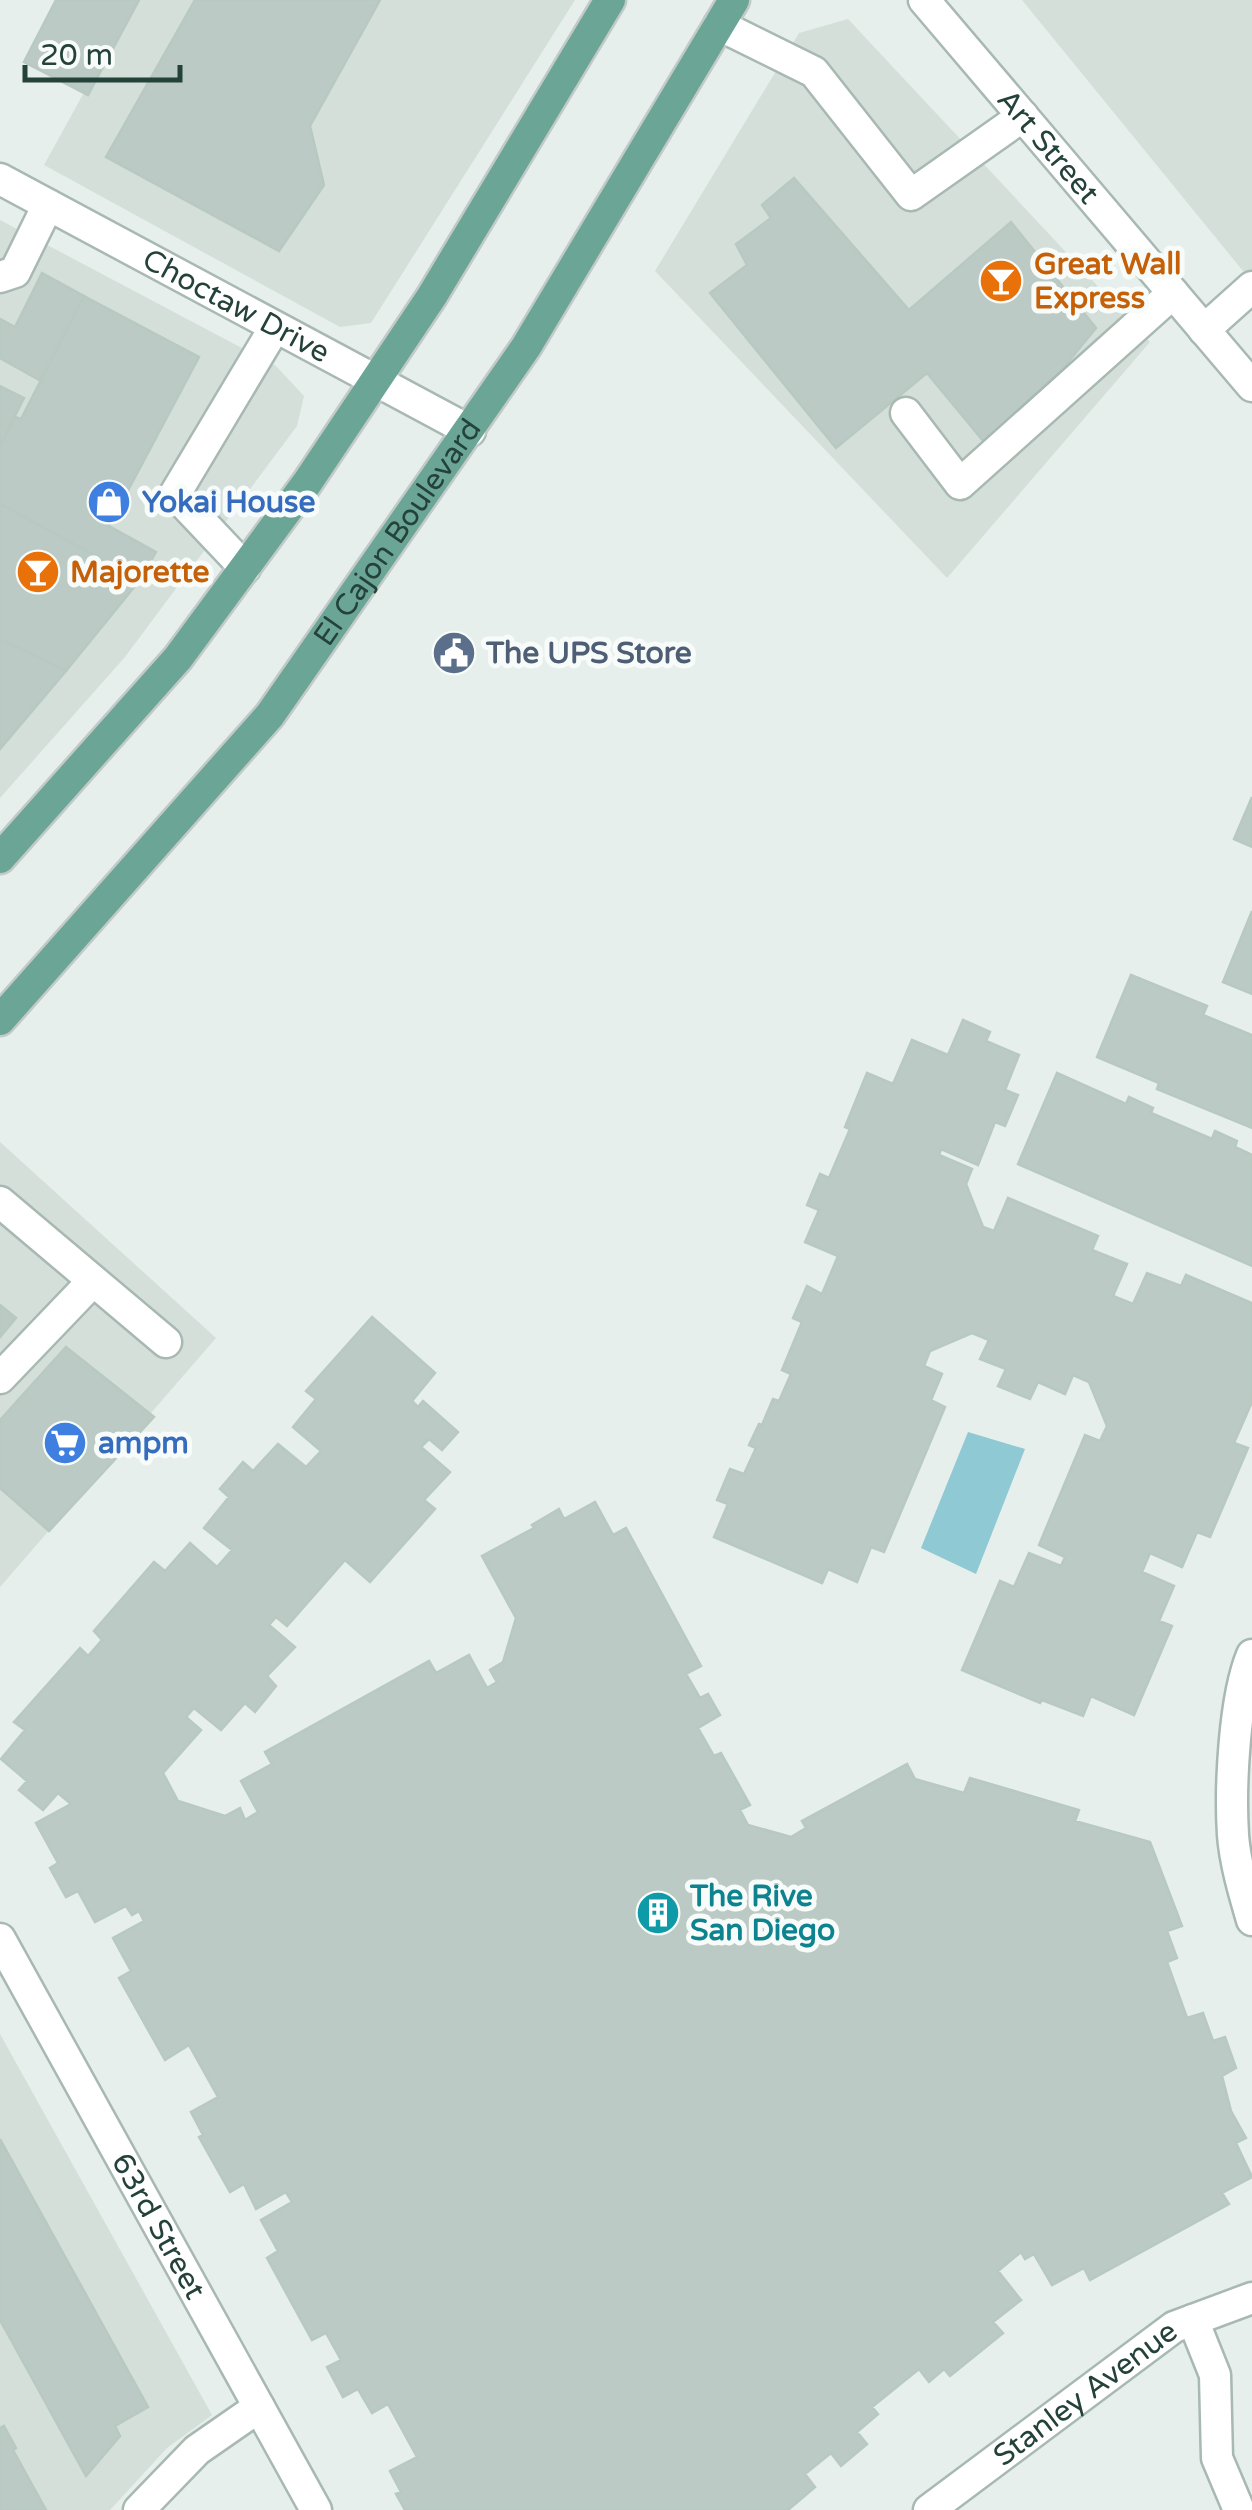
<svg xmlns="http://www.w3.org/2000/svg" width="1252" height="2510" viewBox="0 0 1252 2510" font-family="'Varela Round',sans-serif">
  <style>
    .built { fill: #d4dfda }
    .water { fill: #8ec9d4 }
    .building { fill: #bbcac4; stroke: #b8c9c2; stroke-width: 2.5 }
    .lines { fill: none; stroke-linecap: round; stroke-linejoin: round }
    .minor-casing { stroke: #a8b8b2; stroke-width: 35 }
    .major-casing { stroke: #c2cac8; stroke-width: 35 }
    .minor { stroke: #fff; stroke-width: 30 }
    .major { stroke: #6aa596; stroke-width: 30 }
    .labels { text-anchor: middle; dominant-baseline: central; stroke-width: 10; stroke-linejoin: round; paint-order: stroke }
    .street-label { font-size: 30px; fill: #24423a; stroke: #f7fbf9 }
    .food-label { font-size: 30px; font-weight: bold; fill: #c56008; stroke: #f7fbf9; text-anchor: start }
    .shop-label { font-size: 30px; font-weight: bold; fill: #366cbe; stroke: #f7fbf9; text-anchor: start }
    .service-label { font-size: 30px; font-weight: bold; fill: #4e5e75; stroke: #f7fbf9; text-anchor: start }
    .culture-label { font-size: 30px; font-weight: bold; fill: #0d838f; stroke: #f7fbf9; text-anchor: start }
  </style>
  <rect width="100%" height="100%" fill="#e6efeb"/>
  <g class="built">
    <polygon points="135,0 575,0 371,323 340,327 44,165"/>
    <polygon points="1022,0 1252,0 1252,282"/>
    <polygon points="848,19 1150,342 947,578 655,271 799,33"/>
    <polygon points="0,220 276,366 304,396 297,426 125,657 0,798"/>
    <polygon points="0,1142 216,1338 0,1587"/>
    <polygon points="0,2034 212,2415 167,2448 110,2510 0,2510"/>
  </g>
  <polygon class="water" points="968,1432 1025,1449 976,1574 921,1548"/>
  <g class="building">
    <polygon points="56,0 139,0 88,95 24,62"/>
    <polygon points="195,0 380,0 310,126 324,185 279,251 106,157"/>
    <polygon points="794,178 909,310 1011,222 1096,328 1001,444 989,448 927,373 836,448 710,293 747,265 736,244 771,218 762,205"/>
    <polygon points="42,273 84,296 41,381 0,358 0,319 15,327"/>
    <polygon points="84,296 199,357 109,526 156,552 140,580 0,504 0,445 15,417 21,419"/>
    <polygon points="0,386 24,398 0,445"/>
    <polygon points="0,504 140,580 66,671 0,639"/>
    <polygon points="0,639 66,671 0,749"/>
    <polygon points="1252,797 1252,847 1234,839"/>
    <polygon points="1252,911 1252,994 1223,982"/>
    <polygon points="1131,975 1207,1006 1203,1015 1252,1035 1252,1128 1157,1089 1159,1083 1097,1057"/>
    <polygon points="963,1020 990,1032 986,1041 1019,1055 1005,1090 1018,1095 1005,1126 995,1122 978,1165 941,1149 939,1155 972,1169 966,1184 983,1227 994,1231 1008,1198 1098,1236 1092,1250 1127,1264 1113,1296 1133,1304 1147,1273 1181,1286 1186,1275 1252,1303 1252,1402 1234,1443 1248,1448 1210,1537 1197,1532 1182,1567 1150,1553 1142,1572 1174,1586 1159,1621 1172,1626 1134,1715 1091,1696 1083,1716 1042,1700 1040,1703 962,1670 1000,1581 1014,1587 1029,1553 1061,1566 1065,1557 1039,1545 1085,1435 1100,1441 1107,1426 1089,1382 1073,1375 1065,1394 1038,1382 1030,1399 998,1386 1006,1369 980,1359 989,1340 972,1333 930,1351 924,1366 942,1374 931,1400 945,1407 884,1552 871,1547 857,1582 828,1569 822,1583 714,1537 728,1504 717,1500 730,1469 744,1474 756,1448 749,1445 759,1424 762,1425 773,1399 779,1401 791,1374 782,1370 802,1322 793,1318 807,1286 822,1294 838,1256 805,1242 819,1210 807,1205 820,1174 829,1178 850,1129 845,1127 867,1073 893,1084 912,1040 948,1055"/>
    <polygon points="1057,1073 1126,1104 1129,1097 1153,1108 1151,1113 1212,1139 1215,1131 1237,1141 1235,1147 1252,1155 1252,1266 1018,1164"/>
    <polygon points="0,1305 16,1318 0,1337"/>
    <polygon points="372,1317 435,1373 412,1401 418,1407 423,1401 458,1432 442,1450 429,1439 421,1447 450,1472 424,1500 435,1509 370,1582 345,1560 287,1626 276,1617 269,1625 295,1647 267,1676 276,1686 255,1712 245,1703 221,1730 194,1708 186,1717 201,1730 163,1773 178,1801 225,1816 240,1808 245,1820 258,1812 241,1781 272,1764 265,1752 429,1661 436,1673 469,1655 487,1688 497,1682 490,1670 503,1662 516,1618 482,1556 534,1528 532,1525 559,1509 564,1519 595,1502 613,1535 626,1528 701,1666 686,1674 700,1698 708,1694 720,1715 698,1728 714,1756 721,1753 750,1805 740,1810 748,1825 791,1837 806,1828 802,1821 907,1764 915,1779 964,1793 970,1778 1079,1810 1075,1821 1150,1842 1182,1926 1167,1931 1177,1958 1167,1962 1187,2018 1203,2013 1213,2041 1225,2037 1236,2068 1222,2076 1231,2111 1246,2138 1236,2143 1252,2177 1222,2193 1229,2204 1090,2280 1084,2268 1052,2285 1034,2254 1025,2259 1021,2252 998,2271 1021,2300 993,2322 1003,2333 950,2376 944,2369 929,2382 919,2369 872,2407 878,2414 857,2432 867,2444 841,2466 831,2453 805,2474 815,2487 788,2510 405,2510 396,2494 401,2492 390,2471 417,2457 388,2404 372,2413 358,2389 343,2397 327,2367 341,2360 326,2333 312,2340 267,2258 278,2251 261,2220 292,2202 286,2192 256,2209 244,2184 230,2192 199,2137 203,2135 191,2112 218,2097 189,2045 165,2060 119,1978 131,1971 113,1938 144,1921 139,1911 132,1915 126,1906 95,1922 78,1891 66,1897 50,1868 58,1863 36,1823 71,1804 58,1793 43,1810 19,1790 27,1781 1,1759 25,1730 14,1722 80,1648 88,1656 102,1640 94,1631 154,1562 165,1571 190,1543 217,1567 232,1550 204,1528 229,1497 220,1489 243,1462 253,1471 278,1444 306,1467 321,1451 293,1427 316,1399 306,1391"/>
    <polygon points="66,1347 154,1417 49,1531 0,1488 0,1420"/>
    <polygon points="0,2139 148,2407 115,2426 120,2436 86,2476 0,2320"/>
    <polygon points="4,2426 16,2448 13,2450 46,2510 0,2510 0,2428"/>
  </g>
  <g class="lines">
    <g class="minor-casing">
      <g id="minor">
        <path id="s1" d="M924,0L1252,386"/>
        <polyline points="719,25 814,72 911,195 1023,116"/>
        <path id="s2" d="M0,179L470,431"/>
        <polyline points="0,277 15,272 48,205"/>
        <polyline points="1204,330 1252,287"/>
        <polyline points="906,413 960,484 1173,293"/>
        <polyline points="245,568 175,494 275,327"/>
        <polyline points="0,1202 166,1342"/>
        <polyline points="0,1378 92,1282"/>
        <path d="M1252,1655C1234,1698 1230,1788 1233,1835C1235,1862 1244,1893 1252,1920"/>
        <path id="s3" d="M0,1939L316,2510"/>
        <polyline points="1193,2320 1215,2375 1217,2458 1239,2510"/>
        <polyline points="139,2510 197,2450 259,2407"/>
        <path id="s4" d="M929,2510L1174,2327L1252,2298"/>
      </g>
    </g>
    <g class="major-casing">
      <g id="major">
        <polyline points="0,858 178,658 307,483 432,296 610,0"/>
        <path id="s5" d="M0,1020L270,715L526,347L734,0"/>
      </g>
    </g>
    <use href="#minor" class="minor"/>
    <use href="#major" class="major"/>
  </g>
  <defs>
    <g id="bar-disc" transform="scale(2.25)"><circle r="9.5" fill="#e8710a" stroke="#f7fbf9"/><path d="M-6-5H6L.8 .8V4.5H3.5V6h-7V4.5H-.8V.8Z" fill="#fff"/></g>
    <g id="shop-disc" transform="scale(2.25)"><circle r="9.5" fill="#3f7fe0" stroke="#f7fbf9"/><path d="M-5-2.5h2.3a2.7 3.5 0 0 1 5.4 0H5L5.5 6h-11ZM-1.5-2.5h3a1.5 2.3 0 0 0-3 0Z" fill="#fff"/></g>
    <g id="civic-disc" transform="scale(2.25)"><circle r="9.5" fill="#5c6f8a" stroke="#f7fbf9"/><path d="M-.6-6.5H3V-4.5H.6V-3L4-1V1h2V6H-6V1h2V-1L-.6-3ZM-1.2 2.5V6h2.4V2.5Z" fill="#fff"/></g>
    <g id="supermarket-disc" transform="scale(2.25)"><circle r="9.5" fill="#3f7fe0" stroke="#f7fbf9"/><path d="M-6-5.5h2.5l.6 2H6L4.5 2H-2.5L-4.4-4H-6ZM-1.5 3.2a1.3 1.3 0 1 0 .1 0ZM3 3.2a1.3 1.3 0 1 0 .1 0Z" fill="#fff"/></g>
    <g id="building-disc" transform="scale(2.25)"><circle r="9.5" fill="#0f9aa8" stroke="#f7fbf9"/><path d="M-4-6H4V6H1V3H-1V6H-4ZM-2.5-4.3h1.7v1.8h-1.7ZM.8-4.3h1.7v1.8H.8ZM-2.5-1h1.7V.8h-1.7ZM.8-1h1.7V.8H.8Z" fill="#fff"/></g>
  </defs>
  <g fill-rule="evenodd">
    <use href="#bar-disc" x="1001" y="281"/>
    <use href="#shop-disc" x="109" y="502"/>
    <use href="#bar-disc" x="38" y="572"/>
    <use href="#civic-disc" x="454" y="653"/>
    <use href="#supermarket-disc" x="65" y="1443"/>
    <use href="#building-disc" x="658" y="1913"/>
  </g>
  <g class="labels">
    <g class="street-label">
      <text stroke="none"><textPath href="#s1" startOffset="192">Art Street</textPath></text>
      <text stroke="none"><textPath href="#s2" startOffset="268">Choctaw Drive</textPath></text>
      <text stroke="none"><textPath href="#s5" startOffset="630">El Cajon Boulevard</textPath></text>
      <text stroke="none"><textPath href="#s3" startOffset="328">63rd Street</textPath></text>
      <text stroke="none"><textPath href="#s4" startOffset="195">Stanley Avenue</textPath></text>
    </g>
    <g class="food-label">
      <text x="1034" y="264">Great Wall<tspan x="1034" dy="34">Express</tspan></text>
      <text x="70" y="572">Majorette</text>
    </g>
    <g class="shop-label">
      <text x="142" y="502">Yokai House</text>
      <text x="98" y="1443">ampm</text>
    </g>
    <g class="service-label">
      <text x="486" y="653">The UPS Store</text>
    </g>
    <g class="culture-label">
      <text x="690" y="1896">The Rive<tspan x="690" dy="34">San Diego</tspan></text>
    </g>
  </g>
  <path d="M25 65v15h155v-15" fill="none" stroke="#24423a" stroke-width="5"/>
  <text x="40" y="65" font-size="30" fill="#24423a" stroke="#f7fbf9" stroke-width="8" paint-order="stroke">20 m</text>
</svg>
